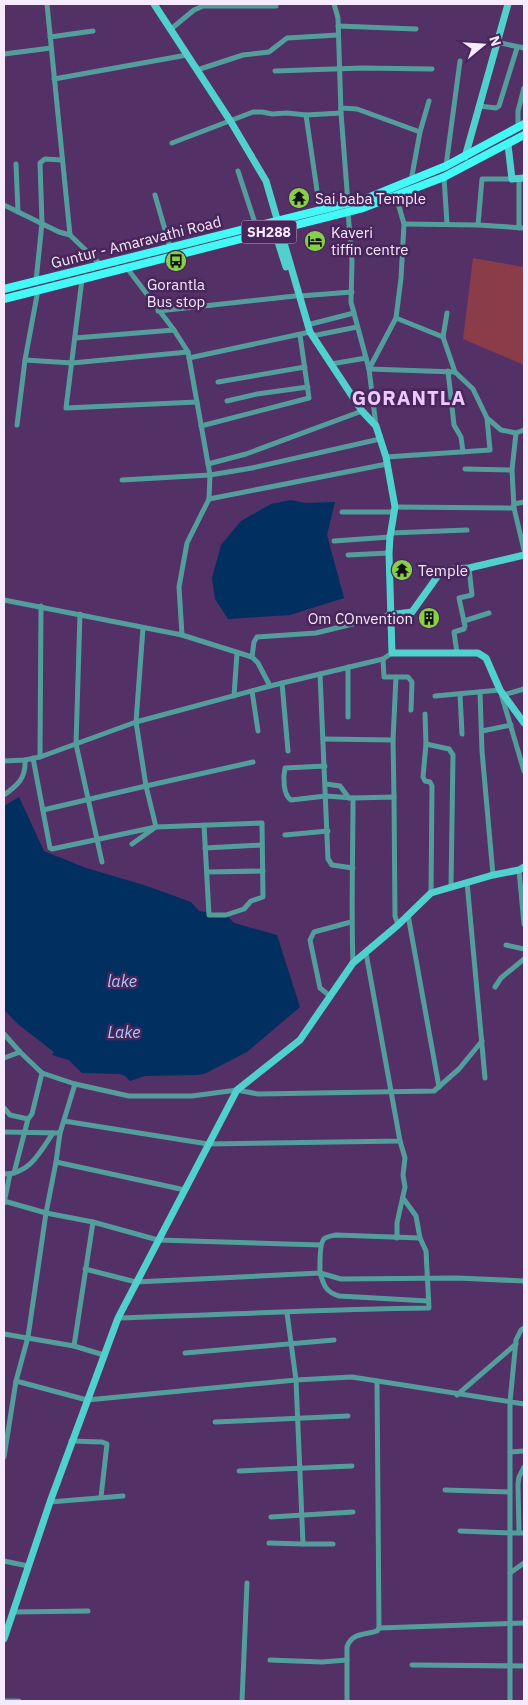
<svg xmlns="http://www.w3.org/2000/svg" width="528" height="1705" viewBox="0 0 528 1705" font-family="'IBM Plex Sans',sans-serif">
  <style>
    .green { fill: #8a3d48 }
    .water { fill: #002f60 }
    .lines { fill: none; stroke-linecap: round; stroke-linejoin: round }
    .street { stroke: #539e9c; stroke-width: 5 }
    .secondary { stroke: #50d1ce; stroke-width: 7 }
    .primary { stroke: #43f9f5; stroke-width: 8 }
    .labels { text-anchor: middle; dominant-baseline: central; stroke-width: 5; stroke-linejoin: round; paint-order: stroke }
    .shield { fill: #48255a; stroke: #c2afcd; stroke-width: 1 }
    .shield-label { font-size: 14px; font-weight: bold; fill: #f6eafe }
    .poi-label { font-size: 15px; fill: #f6eafe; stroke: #48255a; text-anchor: start }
    .street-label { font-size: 15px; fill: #f6eafe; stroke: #48255a }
    .water-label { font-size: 16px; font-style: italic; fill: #a6cdfc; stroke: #48255a }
    .district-label { font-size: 20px; font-weight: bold; letter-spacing: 1px; fill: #ebcafe; stroke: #48255a }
  </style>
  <rect width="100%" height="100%" fill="#533065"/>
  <polygon class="green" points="473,258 524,267 524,365 463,339"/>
  <g class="water">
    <polygon points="291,500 305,503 335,502 327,535 344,598 290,615 228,619 215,599 212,578 221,545 241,521 271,504"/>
    <polygon points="19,797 44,851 86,868 144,885 191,902 199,911 226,915 234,923 277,935 300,1007 247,1052 204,1074 197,1075 145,1076 130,1081 125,1076 120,1074 82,1073 69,1060 52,1055 54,1052 19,1025 4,1010 4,806"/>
  </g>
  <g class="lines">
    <g class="street">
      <polyline points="47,4 70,235 100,264"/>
      <polyline points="334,4 338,18 341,113 348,203"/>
      <polyline points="338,26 416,29"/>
      <polyline points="171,29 194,10 203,6 276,6"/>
      <polyline points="50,37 93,31"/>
      <polyline points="496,42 524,48"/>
      <polyline points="4,54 51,48"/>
      <polyline points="197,70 243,55 269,52 287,38 338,35"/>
      <polyline points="275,71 362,68 432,69"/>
      <polyline points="54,79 187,55"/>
      <polyline points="479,106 496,108 499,106 517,48"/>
      <polyline points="341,108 357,109 420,132"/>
      <polyline points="306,115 320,211"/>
      <polyline points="518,128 518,111 524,88"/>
      <polyline points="172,143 253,112 262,112 272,114 287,113 306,115 341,113"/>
      <polyline points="16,164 18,212"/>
      <polyline points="446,166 460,61"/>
      <polyline points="238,171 256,226"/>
      <polyline points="444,177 447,224"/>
      <polyline points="411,181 420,132 429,101"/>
      <polyline points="155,195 170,247"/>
      <polyline points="396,196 404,224 401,278 396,318 369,369 455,372"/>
      <polyline points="4,205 59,232 70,235"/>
      <polyline points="348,212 352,261 351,302 369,369 376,426"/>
      <polyline points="404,224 478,225 524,228"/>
      <polyline points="478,225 482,179 512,179"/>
      <polyline points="519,228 519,179"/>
      <polyline points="127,268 174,330 188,352 210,475 209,499 187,543 179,587 182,635"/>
      <polyline points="82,279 66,408 197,402"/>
      <polyline points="36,281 42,223 40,163 45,159 62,160"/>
      <polyline points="300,296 352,292"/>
      <polyline points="158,311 295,296"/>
      <polyline points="396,318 443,337 455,372 473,389 487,418 501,430 516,433 512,470 514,508 524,550"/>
      <polyline points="307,325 354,313"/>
      <polyline points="312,336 357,327"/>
      <polyline points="443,337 447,313"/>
      <polyline points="75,338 174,330"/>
      <polyline points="189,358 310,332"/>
      <polyline points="25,360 72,363 188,352"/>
      <polyline points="331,364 366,358"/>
      <polyline points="448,371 454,425 461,437 463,452"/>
      <polyline points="218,382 305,367"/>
      <polyline points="227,401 257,394 308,387"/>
      <polyline points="17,425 25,360 38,290"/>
      <polyline points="201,426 309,398 300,335"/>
      <polyline points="516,433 524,430"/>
      <polyline points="386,457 490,450 487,418"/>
      <polyline points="208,464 246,454 362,411"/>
      <polyline points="465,469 512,470"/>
      <polyline points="122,480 210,475 252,468 380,439"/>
      <polyline points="209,499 387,464"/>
      <polyline points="514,504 524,502"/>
      <polyline points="395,507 514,508"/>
      <polyline points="342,512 394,512"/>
      <polyline points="391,533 467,530"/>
      <polyline points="334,541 390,537"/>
      <polyline points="348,555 389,553"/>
      <polyline points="4,600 182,635 252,657 258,663 270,686"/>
      <polyline points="80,614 76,744 102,862"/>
      <polyline points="464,621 489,613"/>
      <polyline points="143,628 136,722 146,786 253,762"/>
      <polyline points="457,653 454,632 464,629 465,626 459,598 472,595 469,568"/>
      <polyline points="252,657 254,642 257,637 316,633 389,615"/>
      <polyline points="383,659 384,677 408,677 412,682 411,710"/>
      <polyline points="348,667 348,717"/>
      <polyline points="320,674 328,859 332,865 353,868"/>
      <polyline points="282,683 288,751"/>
      <polyline points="252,691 258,731"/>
      <polyline points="480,692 482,751 493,875"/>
      <polyline points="460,694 462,734"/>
      <polyline points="503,695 524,689"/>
      <polyline points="234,696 237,653"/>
      <polyline points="435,696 500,690 524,771"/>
      <polyline points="425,714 426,744 423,777 425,781 430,782 432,786 431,893"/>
      <polyline points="482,731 511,725"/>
      <polyline points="323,739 393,740"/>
      <polyline points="426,744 449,749 453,755 451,886"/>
      <polyline points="40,757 41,606"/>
      <polyline points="33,758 50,848 52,849 156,827 262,823 263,897 251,901 244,909 226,915 209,915 204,825"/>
      <polyline points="4,761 25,760 40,757 136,722 270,686 383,659 392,653"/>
      <path d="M325,766L285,768C283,777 283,795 291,800L326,796L353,798"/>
      <polyline points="326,784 340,786 349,798"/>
      <path d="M4,795C18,785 26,778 25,760"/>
      <polyline points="394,797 393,740 396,677"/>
      <polyline points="43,810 146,786 156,827"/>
      <polyline points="285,835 328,831"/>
      <polyline points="132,844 153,829"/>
      <polyline points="205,848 262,845"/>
      <polyline points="519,870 524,924"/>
      <polyline points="207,872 263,871"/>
      <polyline points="467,882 485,1078"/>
      <polyline points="408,915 439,1087"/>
      <polyline points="506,945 524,949"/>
      <path d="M353,963C351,908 353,853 353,798L394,797L395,916L398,925"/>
      <polyline points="495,987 501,978 524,959"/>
      <polyline points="330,996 320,988 310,940 314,932 351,922"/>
      <polyline points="4,1034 20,1052 42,1073 75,1084 129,1096 192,1096 237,1090 258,1094 434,1091 459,1069 482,1041"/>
      <polyline points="4,1058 20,1052"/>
      <polyline points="4,1108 10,1115 28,1119 32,1114 42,1073"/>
      <polyline points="64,1121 208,1144 400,1141 366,953"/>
      <polyline points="4,1132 60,1133 56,1162 185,1190"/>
      <polyline points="60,1133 75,1084"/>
      <polyline points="56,1162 46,1213 93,1222 158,1240 321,1245"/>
      <polyline points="14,1173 28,1119"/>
      <path d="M4,1174C30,1174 40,1152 53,1133"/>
      <polyline points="4,1203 10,1174"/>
      <polyline points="397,1238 397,1223 405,1187 403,1175 405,1158 400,1141"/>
      <path d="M85,1269L136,1282L320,1273C320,1266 319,1244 324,1239C327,1236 332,1236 336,1235L420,1238"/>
      <path d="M428,1301L339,1296C326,1292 324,1286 320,1273L341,1279L457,1278L524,1281"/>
      <polyline points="287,1313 296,1380 303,1544 333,1544"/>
      <path d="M118,1318C222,1315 325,1309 429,1308L426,1251L420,1238L416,1216L403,1198"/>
      <polyline points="524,1328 521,1330 516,1340 510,1402 510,1533 524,1533"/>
      <polyline points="4,1334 74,1346 104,1355"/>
      <polyline points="74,1346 93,1222"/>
      <polyline points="185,1353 334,1340"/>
      <polyline points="16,1381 87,1400 296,1380 352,1377 524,1404"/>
      <polyline points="457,1395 516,1344"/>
      <polyline points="215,1422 348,1416"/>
      <polyline points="71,1441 102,1442 107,1444 101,1497"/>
      <polyline points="510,1452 524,1451"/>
      <polyline points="4,1457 16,1381 28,1337 46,1213 4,1201"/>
      <polyline points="239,1471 352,1466"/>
      <polyline points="445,1490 510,1492"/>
      <polyline points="50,1502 123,1496"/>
      <polyline points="271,1517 353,1512"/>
      <polyline points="460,1531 510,1533 510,1701"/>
      <polyline points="519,1533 518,1484 519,1477 524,1467"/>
      <polyline points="269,1543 303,1544"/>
      <polyline points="4,1561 28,1566"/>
      <polyline points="510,1573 524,1563"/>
      <polyline points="13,1612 88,1611"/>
      <polyline points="379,1628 524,1623"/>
      <polyline points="270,1660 322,1662 347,1660"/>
      <polyline points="412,1665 524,1666"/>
      <polyline points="4,1701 19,1701"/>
      <polyline points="242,1701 247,1583"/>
      <path d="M347,1701V1647C351,1633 365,1635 377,1631L379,1628L377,1381"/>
    </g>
    <g class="secondary">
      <polyline points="154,4 231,122 266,181 310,332 362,411 376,426 386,457 395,507 390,537 389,553 392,653 478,653 486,658 500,690 524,723"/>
      <polyline points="508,145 512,179 524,178"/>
      <polyline points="465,157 508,4"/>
      <polyline points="272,223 286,267"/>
      <polyline points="389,615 412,612 442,570 469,568 524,555"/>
      <polyline points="4,1639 50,1502 118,1318 237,1090 300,1040 353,963 398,925 431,893 493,875 519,870 524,867"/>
    </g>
    <g class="primary">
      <polyline points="4,289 365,199 446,166 524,124"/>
      <polyline points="4,299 363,208 444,177 524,135"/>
    </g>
  </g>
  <defs>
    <g id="temple-disc" transform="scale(1.125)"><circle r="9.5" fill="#88cf49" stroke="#48255a"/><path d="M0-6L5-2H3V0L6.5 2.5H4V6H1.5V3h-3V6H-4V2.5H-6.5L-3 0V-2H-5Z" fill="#111"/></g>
    <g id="hotel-disc" transform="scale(1.125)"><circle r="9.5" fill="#88cf49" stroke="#48255a"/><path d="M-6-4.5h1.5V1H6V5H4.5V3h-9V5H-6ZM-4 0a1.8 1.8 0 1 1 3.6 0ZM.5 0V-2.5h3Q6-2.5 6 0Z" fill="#111"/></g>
    <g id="bus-disc" transform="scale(1.125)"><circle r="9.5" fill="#88cf49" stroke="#48255a"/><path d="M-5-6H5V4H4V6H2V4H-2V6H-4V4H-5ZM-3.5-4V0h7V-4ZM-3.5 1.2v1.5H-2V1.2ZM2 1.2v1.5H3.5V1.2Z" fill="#111"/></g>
    <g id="building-disc" transform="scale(1.125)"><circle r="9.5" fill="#88cf49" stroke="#48255a"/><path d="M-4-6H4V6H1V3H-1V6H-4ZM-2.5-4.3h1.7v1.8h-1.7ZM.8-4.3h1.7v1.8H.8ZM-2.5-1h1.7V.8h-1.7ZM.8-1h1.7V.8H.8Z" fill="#111"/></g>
  </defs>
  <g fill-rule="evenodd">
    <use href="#temple-disc" x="299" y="198"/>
    <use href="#hotel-disc" x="315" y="241"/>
    <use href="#bus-disc" x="176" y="261"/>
    <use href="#temple-disc" x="402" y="570"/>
    <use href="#building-disc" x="429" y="618"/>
  </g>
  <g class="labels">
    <rect class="shield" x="241.5" y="220.5" width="55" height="23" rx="4"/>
    <g class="shield-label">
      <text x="269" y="232">SH288</text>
    </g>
    <g class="poi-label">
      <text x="315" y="198">Sai baba Temple</text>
      <text x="331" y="232">Kaveri<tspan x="331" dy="17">tiffin centre</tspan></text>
      <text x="176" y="284" text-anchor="middle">Gorantla<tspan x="176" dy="17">Bus stop</tspan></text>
      <text x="418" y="570">Temple</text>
      <text x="413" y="618" text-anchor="end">Om COnvention</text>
    </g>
    <g class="street-label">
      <text transform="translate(136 242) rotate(-14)">Guntur - Amaravathi Road</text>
    </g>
    <g class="water-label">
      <text x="122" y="981">lake</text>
      <text x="124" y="1032">Lake</text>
    </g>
    <g class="district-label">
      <text x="409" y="397">GORANTLA</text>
    </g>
  </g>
  <rect width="528" height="1705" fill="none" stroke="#f6eafe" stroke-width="10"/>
  <g transform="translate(483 45) rotate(72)" stroke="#48255a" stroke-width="4" paint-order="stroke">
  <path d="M0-4L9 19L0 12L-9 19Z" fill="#f6eafe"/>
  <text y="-8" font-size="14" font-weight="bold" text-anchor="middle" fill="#f6eafe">N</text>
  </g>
</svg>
